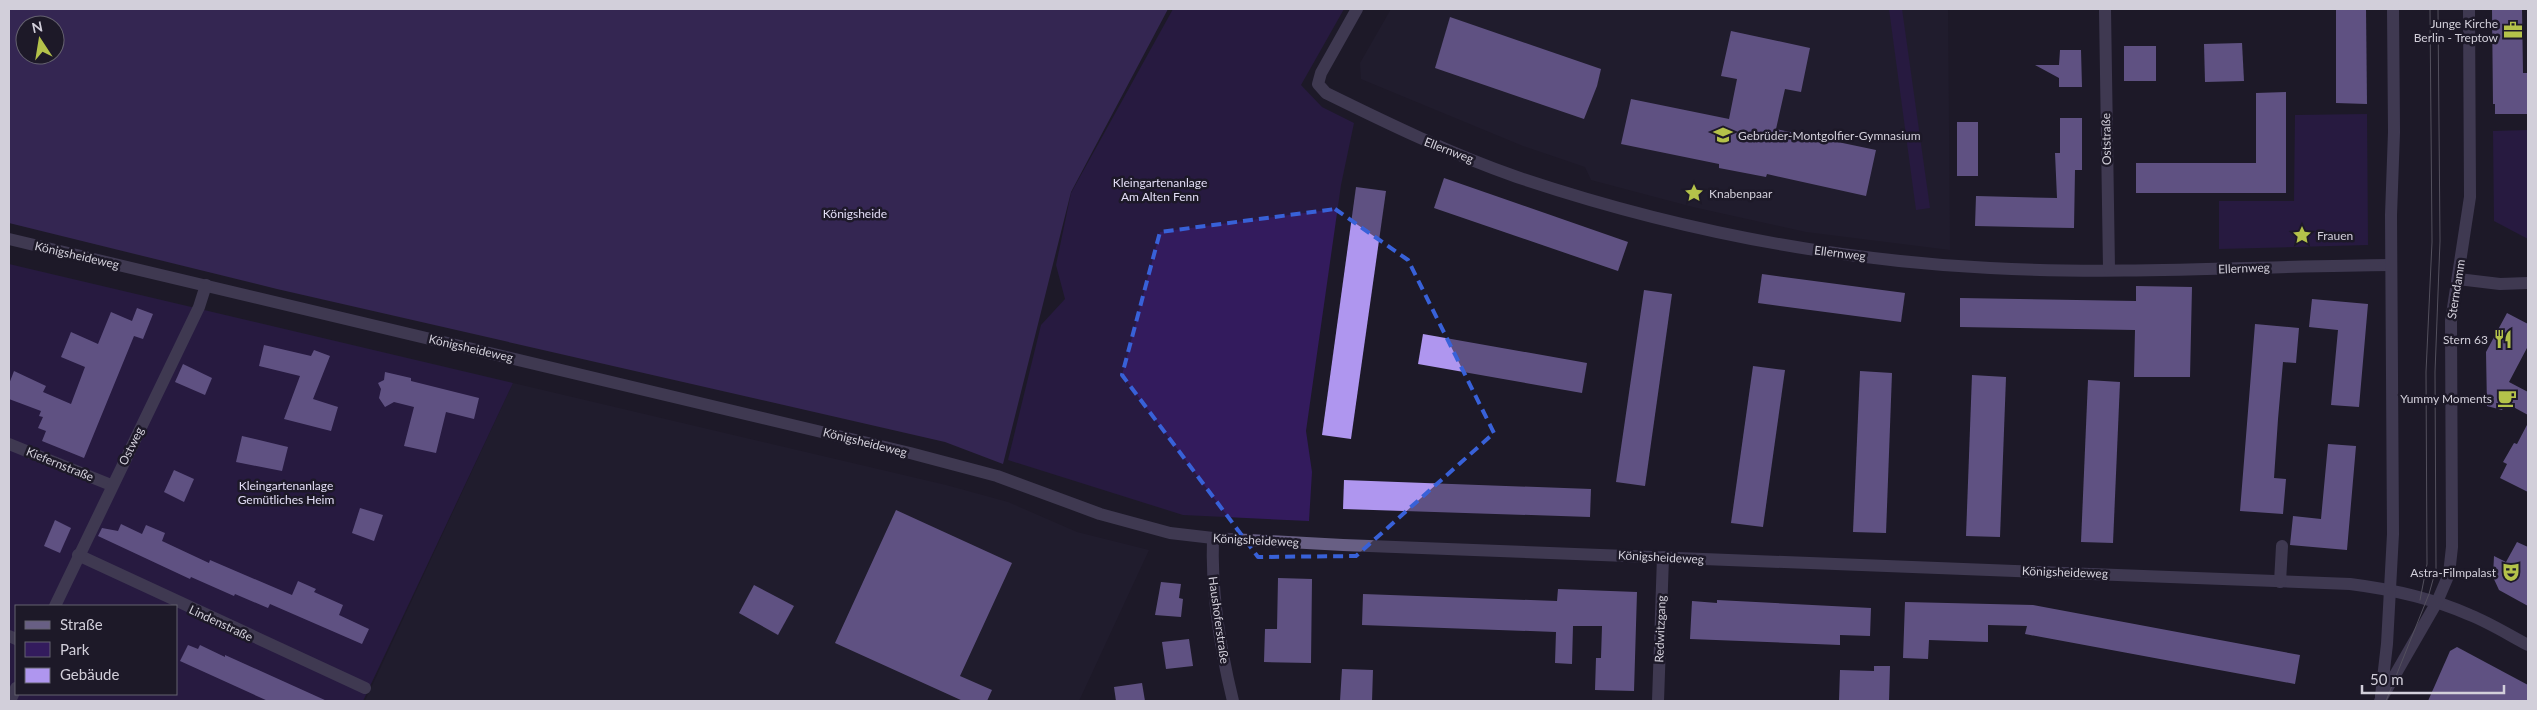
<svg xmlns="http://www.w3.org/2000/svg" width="2537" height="710" viewBox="0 0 2537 710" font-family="Lato,sans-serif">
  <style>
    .built { fill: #251f34 }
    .green { fill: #331b5d; fill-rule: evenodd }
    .forest { fill: #503585; fill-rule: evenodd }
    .building { fill: #af96ef }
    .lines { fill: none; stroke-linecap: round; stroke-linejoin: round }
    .minor { stroke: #685f84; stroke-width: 12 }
    .tram { stroke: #94919d; stroke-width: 1 }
    .marked { fill: none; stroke: #3861d8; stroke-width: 4; stroke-dasharray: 10 6; stroke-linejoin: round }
    .labels { text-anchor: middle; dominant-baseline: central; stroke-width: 5; stroke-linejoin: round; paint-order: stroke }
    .poi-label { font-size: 12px; fill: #d2cfda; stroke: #1d1928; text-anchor: end }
    .street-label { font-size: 12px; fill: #d2cfda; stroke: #1d1928 }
    .park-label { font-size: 12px; fill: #e2ddf5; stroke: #1d1928 }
  </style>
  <rect width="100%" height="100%" fill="#1d1928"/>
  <g class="built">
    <polygon points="1391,9 1948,9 1950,250 1806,232 1693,207 1591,180 1585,167 1523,146 1361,79 1360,63"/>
    <polygon points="513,383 946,485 1008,502 1077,532 1149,550 1079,701 365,701"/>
  </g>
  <g class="green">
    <polygon points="1173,9 1344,9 1301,85 1322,107 1354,123 1341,185 1306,431 1312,472 1309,521 1183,515 1008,460 1041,325 1065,299 1056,265 1071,193"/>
    <polygon points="1889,9 1902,9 1930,208 1916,210"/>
    <polygon points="2367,114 2368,245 2219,249 2219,201 2294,201 2295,115"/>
    <polygon points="2528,130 2528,239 2494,221 2493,131"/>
    <path d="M9,264L513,383L363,701H9ZM16,606H176V694H16Z"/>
  </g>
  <path class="forest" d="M9,9H1168L1071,192L1003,464L945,442L277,289L9,223ZM25,25H55V55H25Z"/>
  <g class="building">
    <polygon points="2336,9 2366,9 2367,104 2336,103"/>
    <polygon points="2492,9 2522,9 2523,73 2528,73 2528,114 2495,114 2495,104 2493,104"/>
    <polygon points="1450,17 1601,69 1597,86 1584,119 1435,68"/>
    <polygon points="1731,31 1810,48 1801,92 1785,89 1776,129 1876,150 1866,196 1767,174 1766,177 1719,168 1719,164 1621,144 1631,99 1729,119 1737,79 1721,76"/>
    <polygon points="2242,43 2244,81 2205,82 2204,44"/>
    <rect x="2124" y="46" width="32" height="35"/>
    <polygon points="2060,50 2081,50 2082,87 2059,87 2059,78 2035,65 2059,65"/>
    <polygon points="2286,92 2286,193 2136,193 2136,163 2256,163 2256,93"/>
    <polygon points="2060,118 2082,118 2082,170 2075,170 2074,228 1975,226 1976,196 2057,198 2055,153 2060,153"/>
    <rect x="1957" y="122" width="21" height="54"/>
    <polygon points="1444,178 1628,242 1618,271 1434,208"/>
    <polygon points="1356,187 1386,191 1351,439 1322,435"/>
    <polygon points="1762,274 1905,293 1901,322 1758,303"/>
    <polygon points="2136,286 2192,287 2190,377 2134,377 2135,330 1960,327 1960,298 2136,301"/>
    <polygon points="1644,290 1672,294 1645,486 1616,482"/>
    <polygon points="2312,299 2368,304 2359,407 2331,405 2338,330 2309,327"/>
    <polygon points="137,308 153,314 143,339 134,336 84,458 42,441 46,431 38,428 43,417 39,416 41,411 9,399 9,384 14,371 46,386 43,392 71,404 85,367 61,357 71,332 98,344 111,312 132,321"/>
    <polygon points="2507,313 2528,324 2528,346 2509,382 2528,392 2528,415 2506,403 2502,410 2487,406 2486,352"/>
    <polygon points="2255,324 2299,328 2296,363 2283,362 2278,419 2274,478 2286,479 2283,514 2240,511"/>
    <polygon points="1423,334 1587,363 1582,393 1418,364"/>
    <polygon points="264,345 311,356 314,350 330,356 313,399 338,407 331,431 284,419 300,376 259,366"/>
    <polygon points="183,364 212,378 205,395 175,382"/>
    <polygon points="1753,366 1785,370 1763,527 1731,523"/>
    <polygon points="1860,371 1892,373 1886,533 1853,532"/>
    <polygon points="385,372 411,378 411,381 479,398 474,419 446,412 436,453 404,446 414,407 394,402 385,407 379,398 381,389 378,383 384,380"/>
    <polygon points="1972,375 2006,377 2000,537 1966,536"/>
    <polygon points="2088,380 2120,382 2113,543 2081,542"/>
    <polygon points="2528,423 2528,492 2500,478 2507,464 2503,462 2514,443 2517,444"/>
    <polygon points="242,436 288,447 282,471 236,462"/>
    <polygon points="2328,444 2356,446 2347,550 2290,545 2293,516 2321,519"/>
    <polygon points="174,470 194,479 184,502 164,492"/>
    <polygon points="1344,480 1591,489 1590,517 1343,509"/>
    <polygon points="360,508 383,515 374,541 352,533"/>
    <polygon points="896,510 1012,563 960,676 992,690 987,701 963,701 835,643"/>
    <polygon points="55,520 71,528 60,553 44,546"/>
    <polygon points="121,524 142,534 146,525 165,533 162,541 209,563 210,560 292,595 298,581 316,589 314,592 343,605 339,615 369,629 362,644 270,604 268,608 235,594 234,596 191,577 190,579 98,536 102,528 118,531"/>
    <polygon points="2517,542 2528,547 2528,606 2499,590 2493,577 2494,556 2506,562"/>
    <polygon points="1278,578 1312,579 1311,663 1264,662 1265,629 1277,629"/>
    <polygon points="1161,582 1181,584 1179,598 1183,599 1181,617 1155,615"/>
    <polygon points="754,585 794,606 778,635 739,613"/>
    <polygon points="1558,589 1637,592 1634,691 1595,690 1596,658 1601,658 1602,626 1573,626 1572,664 1555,663 1556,632 1362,625 1363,594 1557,601"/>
    <polygon points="1717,600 1871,608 1870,636 1840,635 1840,645 1690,639 1692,601 1717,603"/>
    <polygon points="1905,602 2033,605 2300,655 2295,684 2025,634 2027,626 1988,625 1988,642 1929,640 1928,659 1903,658"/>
    <polygon points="1189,639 1193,666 1166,669 1162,642"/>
    <polygon points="188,645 198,649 200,645 225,657 225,655 327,701 268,701 180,661"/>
    <polygon points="2457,647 2528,685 2528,701 2428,701 2450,651"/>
    <polygon points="1874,666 1890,666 1889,701 1839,701 1840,670 1874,671"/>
    <polygon points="1342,669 1373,670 1372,701 1340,701"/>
    <polygon points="1142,683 1145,701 1116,701 1114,687"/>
  </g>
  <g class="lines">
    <g class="minor">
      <path d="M1357,9L1321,73L1318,84L1326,93C1389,124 1451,154 1517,177C1669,228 1830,260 1990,268C2123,275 2258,266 2391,265"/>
      <polyline points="2105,9 2109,269"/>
      <path d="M9,239L910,453L997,476L1100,514L1170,533L1213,538L1343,545L2350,584C2390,589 2432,598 2470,615C2490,623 2509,635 2528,645"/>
      <polyline points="2458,279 2500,284 2528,283"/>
      <polyline points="9,444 111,485"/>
      <path d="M1213,538C1211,593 1220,648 1233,701"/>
      <polyline points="78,555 365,688"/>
      <polyline points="2280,582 2282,546"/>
      <polyline points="55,606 199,307 206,285"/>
      <polyline points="9,636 16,639"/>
      <polyline points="2381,696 2387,644 2393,534 2391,215 2394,132 2393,9"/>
      <polyline points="10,701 16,688"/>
      <polyline points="1658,701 1663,557"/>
      <polyline points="2380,701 2437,602 2449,574 2452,547 2451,321 2470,197 2469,9"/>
    </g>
    <g class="tram">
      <polyline points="2420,600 2427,564 2426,372 2432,242 2430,9"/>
      <polyline points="2386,701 2429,594 2436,569 2435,372 2440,241 2438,9"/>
    </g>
  </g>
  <path d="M0 0H2537V710H0ZM1335,209L1408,260L1494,433L1356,556L1258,557L1122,375L1160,232Z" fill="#1d1928" fill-opacity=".55" fill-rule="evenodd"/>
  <path class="marked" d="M1335,209L1408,260L1494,433L1356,556L1258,557L1122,375L1160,232Z"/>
  <defs>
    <g id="office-bare" transform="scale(1.5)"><path d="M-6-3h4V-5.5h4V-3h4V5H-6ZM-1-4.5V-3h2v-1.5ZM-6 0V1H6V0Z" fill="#b4c24a" stroke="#1d1928" stroke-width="2.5" paint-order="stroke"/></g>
    <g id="school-bare" transform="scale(1.5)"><path d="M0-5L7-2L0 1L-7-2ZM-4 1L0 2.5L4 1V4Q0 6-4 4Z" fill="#b4c24a" stroke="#1d1928" stroke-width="2.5" paint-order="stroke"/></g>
    <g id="sight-bare" transform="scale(1.5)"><path d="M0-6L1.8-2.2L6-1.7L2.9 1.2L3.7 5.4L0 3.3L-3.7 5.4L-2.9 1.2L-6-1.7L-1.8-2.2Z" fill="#b4c24a" stroke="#1d1928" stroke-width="2.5" paint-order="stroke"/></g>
    <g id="restaurant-bare" transform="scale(1.5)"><path d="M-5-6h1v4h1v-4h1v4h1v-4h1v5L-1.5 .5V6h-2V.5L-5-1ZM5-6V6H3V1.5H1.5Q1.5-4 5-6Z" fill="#b4c24a" stroke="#1d1928" stroke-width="2.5" paint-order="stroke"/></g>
    <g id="cafe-bare" transform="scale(1.5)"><path d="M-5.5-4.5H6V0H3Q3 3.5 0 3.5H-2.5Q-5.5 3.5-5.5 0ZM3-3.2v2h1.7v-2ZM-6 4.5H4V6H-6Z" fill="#b4c24a" stroke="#1d1928" stroke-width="2.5" paint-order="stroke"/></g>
    <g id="theatre-bare" transform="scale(1.5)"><path d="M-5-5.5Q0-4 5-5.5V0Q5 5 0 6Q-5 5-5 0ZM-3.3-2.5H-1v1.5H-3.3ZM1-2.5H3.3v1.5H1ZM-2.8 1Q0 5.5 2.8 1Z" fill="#b4c24a" stroke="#1d1928" stroke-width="2.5" paint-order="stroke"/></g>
  </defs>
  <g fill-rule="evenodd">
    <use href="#office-bare" x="2513" y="30"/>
    <use href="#school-bare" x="1723" y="135"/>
    <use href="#sight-bare" x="1694" y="193"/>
    <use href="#sight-bare" x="2302" y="235"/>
    <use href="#restaurant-bare" x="2503" y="339"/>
    <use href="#cafe-bare" x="2507" y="398"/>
    <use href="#theatre-bare" x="2511" y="572"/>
  </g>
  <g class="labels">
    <g class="poi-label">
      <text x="2498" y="23">Junge Kirche<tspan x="2498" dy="14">Berlin - Treptow</tspan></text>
      <text x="1738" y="135" text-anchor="start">Gebrüder-Montgolfier-Gymnasium</text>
      <text x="1709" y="193" text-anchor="start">Knabenpaar</text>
      <text x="2317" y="235" text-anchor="start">Frauen</text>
      <text x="2488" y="339">Stern 63</text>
      <text x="2492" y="398">Yummy Moments</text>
      <text x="2496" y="572">Astra-Filmpalast</text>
    </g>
    <g class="street-label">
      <text transform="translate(2106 139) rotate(-91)">Oststraße</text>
      <text transform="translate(1449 150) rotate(21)">Ellernweg</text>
      <text transform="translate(1840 253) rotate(7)">Ellernweg</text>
      <text transform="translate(77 255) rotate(13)">Königsheideweg</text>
      <text transform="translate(2244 268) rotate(-2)">Ellernweg</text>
      <text transform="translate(2456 289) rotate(-81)">Sterndamm</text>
      <text transform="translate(471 348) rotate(13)">Königsheideweg</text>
      <text transform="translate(865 442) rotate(14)">Königsheideweg</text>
      <text transform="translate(131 446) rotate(-64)">Ostweg</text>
      <text transform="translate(60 464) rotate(22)">Kiefernstraße</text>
      <text transform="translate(1256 540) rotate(3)">Königsheideweg</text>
      <text transform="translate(1661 557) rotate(3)">Königsheideweg</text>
      <text transform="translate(2065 572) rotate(2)">Königsheideweg</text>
      <text transform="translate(1219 620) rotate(82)">Haushoferstraße</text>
      <text transform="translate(221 623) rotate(25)">Lindenstraße</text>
      <text transform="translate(1660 629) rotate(-88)">Redwitzgang</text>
    </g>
    <g class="park-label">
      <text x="1160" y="182">Kleingartenanlage<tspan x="1160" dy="14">Am Alten Fenn</tspan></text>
      <text x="855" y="213">Königsheide</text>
      <text x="286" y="485">Kleingartenanlage<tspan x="286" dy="14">Gemütliches Heim</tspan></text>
    </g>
  </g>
  <rect width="2537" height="710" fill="none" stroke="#d2cfda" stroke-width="20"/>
  <rect x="15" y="605" width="162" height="90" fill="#1d1928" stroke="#65626f"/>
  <rect x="25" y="621" width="25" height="8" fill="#685f84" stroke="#65626f"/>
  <text x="60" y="630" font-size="15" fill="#d2cfda">Straße</text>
  <rect x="25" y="642" width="25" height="15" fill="#331b5d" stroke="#65626f"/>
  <text x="60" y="655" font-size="15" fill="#d2cfda">Park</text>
  <rect x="25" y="668" width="25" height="15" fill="#af96ef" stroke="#65626f"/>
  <text x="60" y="680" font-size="15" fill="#d2cfda">Gebäude</text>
  <g transform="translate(40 40) rotate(348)"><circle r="24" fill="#1d1928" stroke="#65626f"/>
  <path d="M0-4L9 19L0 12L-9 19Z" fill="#b4c24a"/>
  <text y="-8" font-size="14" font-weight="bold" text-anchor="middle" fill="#d2cfda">N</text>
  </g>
  <path d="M2362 685v8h142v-8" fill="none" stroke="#d2cfda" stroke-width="2.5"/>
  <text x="2370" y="685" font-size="15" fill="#d2cfda" stroke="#1d1928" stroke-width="4" paint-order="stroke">50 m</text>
</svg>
